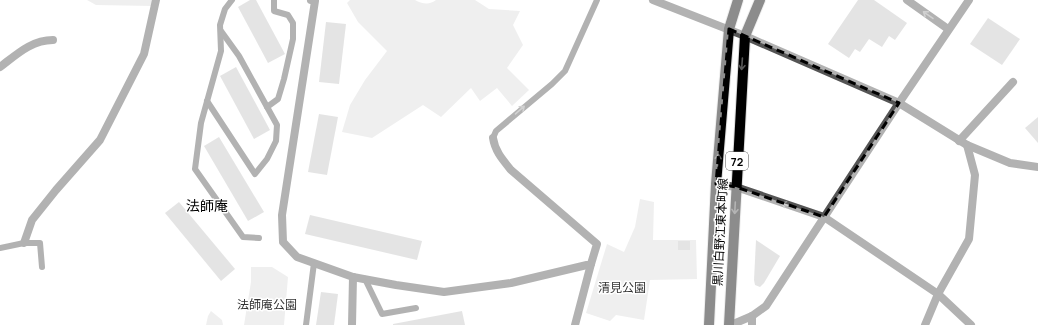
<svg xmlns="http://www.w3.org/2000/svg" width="1038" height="325" viewBox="0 0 1038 325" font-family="Manrope,'Noto Sans JP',sans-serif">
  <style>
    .green { fill: #dcdcdc }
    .building { fill: #c4c4c4 }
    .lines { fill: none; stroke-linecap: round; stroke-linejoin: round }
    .primary-casing { stroke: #dbdbdb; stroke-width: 12 }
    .service { stroke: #555; stroke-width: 6 }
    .minor { stroke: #555; stroke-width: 8 }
    .tertiary { stroke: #555; stroke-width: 8 }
    .primary { stroke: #000; stroke-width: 10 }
    .oneway { stroke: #999 }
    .oneway2 { stroke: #595959 }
    .marked { fill: none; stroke: #000; stroke-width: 3; stroke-dasharray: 8 5; stroke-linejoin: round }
    .labels { text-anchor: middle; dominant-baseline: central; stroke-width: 3; stroke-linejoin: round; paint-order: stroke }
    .shield { fill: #fff; stroke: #4c4c4c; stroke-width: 1 }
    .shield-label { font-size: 11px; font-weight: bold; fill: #000 }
    .street-label { font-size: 12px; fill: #000; stroke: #fff }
    .park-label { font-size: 12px; fill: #333; stroke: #fff }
    .quarter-label { font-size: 14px; fill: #000; stroke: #fff }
  </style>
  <rect width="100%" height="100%" fill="#fff"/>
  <g class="green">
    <polygon points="87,0 153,0 152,6 96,5"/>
    <path d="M350,0H415C422,4 430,5 436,0H475L489,9L520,11L513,25L523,45L507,68L529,90L512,106L497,88L480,101L471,88L441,117L423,105L372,138L342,132L350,105L365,80L387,51L358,22L347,3Z"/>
    <polygon points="640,199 654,202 653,240 696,240 697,279 650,280 644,320 616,315 610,321 586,313 607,244 624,252 635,227"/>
    <polygon points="251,267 272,267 288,277 284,325 244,325 251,282"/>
    <polygon points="211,311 222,320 223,325 206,325 208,316"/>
  </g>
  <g class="building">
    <polygon points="250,0 256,0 285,54 268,63 238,7"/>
    <polygon points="858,0 874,0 907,23 895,40 889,36 882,47 869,39 860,52 855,49 849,58 828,44"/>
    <polygon points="988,18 1020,39 1002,65 970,44"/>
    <polygon points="326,22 346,24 339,84 319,82"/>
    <polygon points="236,67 270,130 254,139 220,76"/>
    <polygon points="319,114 338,117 327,175 308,172"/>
    <polygon points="1038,117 1038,143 1025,128"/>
    <polygon points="219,137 264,212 248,221 204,146"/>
    <polygon points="179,202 235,269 221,281 165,213"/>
    <polygon points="310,215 422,241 417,260 305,234"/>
    <polygon points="756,240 780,256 764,283 760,287 755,285 754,280"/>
    <rect x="678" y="241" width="12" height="9"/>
    <polygon points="321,292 338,294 334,325 316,325"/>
    <polygon points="462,311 465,325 393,325 393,324"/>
  </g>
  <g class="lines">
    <g class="primary-casing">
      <g id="primary">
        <polyline points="709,325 716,184 729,29 738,0"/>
        <polyline points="729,325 745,36 760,0"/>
      </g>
    </g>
    <g class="service">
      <polyline points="232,0 225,9 220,25 221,51 201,123 195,169 243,237 259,238"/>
      <polyline points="207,101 255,174 267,159 276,141 277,125 239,56 221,31"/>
      <polyline points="267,107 278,99 284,79 293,39 293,23 288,15 274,11 274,0"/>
      <polyline points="493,138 496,131 552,84 565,71 597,0"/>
      <polyline points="0,248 24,243 40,243 42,267"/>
      <polyline points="365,279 382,314 416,308"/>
      <polyline points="306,325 314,263"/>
    </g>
    <g class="minor">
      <path d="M311,0L315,1L282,215L283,242L297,257L353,277L396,285L444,292L511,283L591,264L597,244L511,170C502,159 495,151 493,138"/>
      <polyline points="653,0 745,36"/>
      <polyline points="907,0 948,29"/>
      <path d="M0,67C16,55 31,40 53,40"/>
      <polyline points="959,141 1013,82"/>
      <polyline points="716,184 736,187 824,217 938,294 971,325"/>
      <polyline points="24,243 32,220 56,190 100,140 144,54 156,0"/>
      <polyline points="752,316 752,325"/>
      <polyline points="352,325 353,277"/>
      <polyline points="575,325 591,264"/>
      <polyline points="925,325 938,294 969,239 975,175 967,145"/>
    </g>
    <g class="tertiary">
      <polyline points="745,36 899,103 967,145 1010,163 1038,167"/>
      <polyline points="731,325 752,316 766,306 899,103 969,0"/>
    </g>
    <use href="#primary" class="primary"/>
  </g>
  <defs><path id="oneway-shaft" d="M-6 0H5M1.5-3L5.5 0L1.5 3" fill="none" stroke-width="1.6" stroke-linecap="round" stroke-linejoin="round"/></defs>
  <g class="oneway">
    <use href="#oneway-shaft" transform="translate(928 15) rotate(-145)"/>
    <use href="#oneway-shaft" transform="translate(520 110) rotate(-41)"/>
    <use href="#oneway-shaft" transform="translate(787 205) rotate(-161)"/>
  </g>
  <g class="oneway2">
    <use href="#oneway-shaft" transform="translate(742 64) rotate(94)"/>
    <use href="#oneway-shaft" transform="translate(718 160) rotate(-85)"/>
    <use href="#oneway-shaft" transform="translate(735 208) rotate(93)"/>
  </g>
  <path d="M0 0H1038V325H0ZM729,29L899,103L824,217L736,187L716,184Z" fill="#fff" fill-opacity=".55" fill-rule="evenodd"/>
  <path class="marked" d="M729,29L899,103L824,217L736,187L716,184Z"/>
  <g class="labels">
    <rect class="shield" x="726" y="152" width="22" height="18" rx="3"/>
    <g class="shield-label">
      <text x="737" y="161">72</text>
    </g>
    <g class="street-label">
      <text transform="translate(720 232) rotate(-87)">黒川白野江東本町線</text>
    </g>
    <g class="park-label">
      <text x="622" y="287">清見公園</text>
      <text x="267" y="304">法師庵公園</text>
    </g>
    <g class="quarter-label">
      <text x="207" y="205">法師庵</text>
    </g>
  </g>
</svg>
